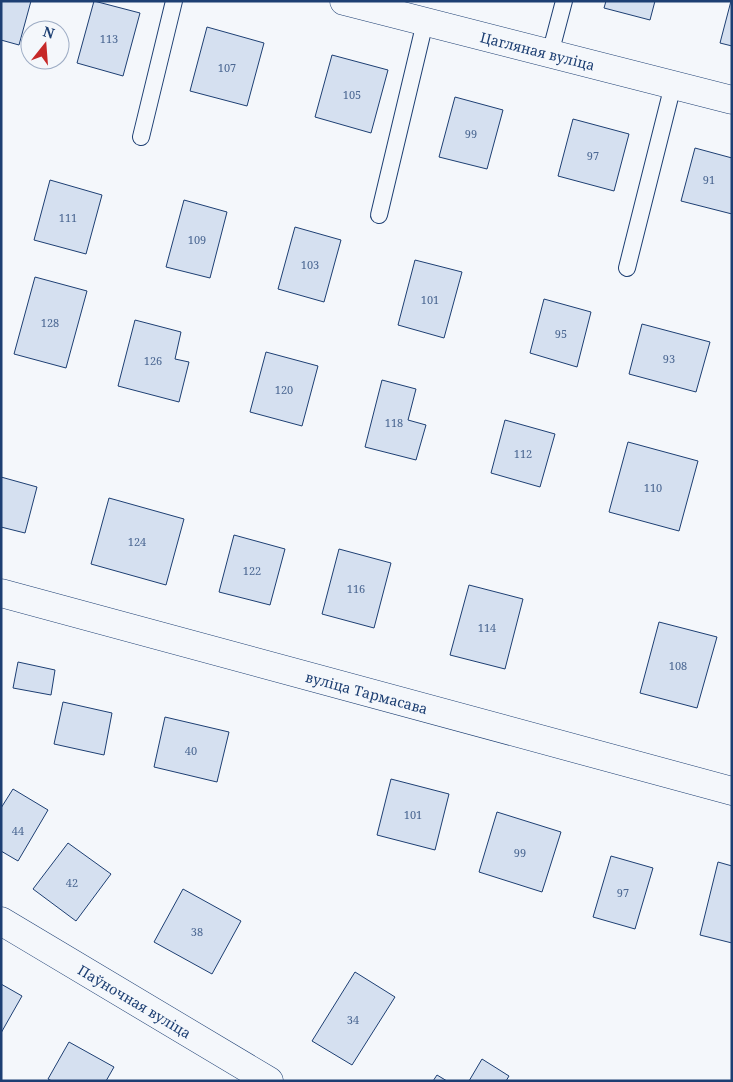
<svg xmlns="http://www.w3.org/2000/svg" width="733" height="1082" viewBox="0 0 733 1082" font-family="'Noto Serif',serif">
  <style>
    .building { fill: #d5e0f0; stroke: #1d3f73 }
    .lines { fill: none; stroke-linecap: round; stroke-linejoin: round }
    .service-casing { stroke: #1d3f73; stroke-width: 18 }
    .minor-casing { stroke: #1d3f73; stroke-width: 29 }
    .service { stroke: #f4f7fb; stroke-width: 16 }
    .minor { stroke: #f4f7fb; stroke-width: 28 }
    .labels { text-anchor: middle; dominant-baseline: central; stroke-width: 4; stroke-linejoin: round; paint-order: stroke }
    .number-label { font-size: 11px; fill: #4b6792 }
    .street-label { font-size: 14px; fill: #1d3f73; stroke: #f4f7fb }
  </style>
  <rect width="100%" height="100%" fill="#f4f7fb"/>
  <g class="building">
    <polygon points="1,1 31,1 19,45 1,40"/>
    <polygon points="94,1 140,13 123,76 77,63"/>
    <polygon points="606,1 655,1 650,20 604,8"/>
    <polygon points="731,1 732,1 732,46 720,43"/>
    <polygon points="207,27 264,43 247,106 190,91"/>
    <polygon points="332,55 388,70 371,133 315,117"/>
    <polygon points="455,97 503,110 487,169 439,157"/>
    <polygon points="573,119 629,134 614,191 558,176"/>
    <polygon points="695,148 732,158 732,214 681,201"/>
    <polygon points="50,180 102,195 86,254 34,240"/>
    <polygon points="184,200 227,212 210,278 166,267"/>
    <polygon points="295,227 341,240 324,302 278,289"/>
    <polygon points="415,260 462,272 444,338 398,325"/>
    <polygon points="35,277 87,291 66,368 14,354"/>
    <polygon points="544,299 591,312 577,367 530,353"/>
    <polygon points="135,320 181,332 175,359 189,362 179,402 118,386"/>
    <polygon points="642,324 710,342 696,392 629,374"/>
    <polygon points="266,352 318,366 302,426 250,412"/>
    <polygon points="382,380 416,389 408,420 426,425 416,460 365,447"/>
    <polygon points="505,420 555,434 540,487 491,473"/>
    <polygon points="628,442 698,461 679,531 609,512"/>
    <polygon points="1,477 37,487 25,533 1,527"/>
    <polygon points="109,498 184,519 166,585 91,564"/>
    <polygon points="234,535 285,549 270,605 219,592"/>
    <polygon points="339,549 391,563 374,628 322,614"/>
    <polygon points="469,585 523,599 505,669 450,655"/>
    <polygon points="659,622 717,637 697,708 640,693"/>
    <polygon points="18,662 55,670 51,695 13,688"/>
    <polygon points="63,702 112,713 104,755 54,744"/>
    <polygon points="165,717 229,732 217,782 154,767"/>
    <polygon points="391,779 449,794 435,850 377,835"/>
    <polygon points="13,789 48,810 18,861 1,851 1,808"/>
    <polygon points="497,812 561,832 542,892 479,872"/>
    <polygon points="68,843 111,874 76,921 33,889"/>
    <polygon points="611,856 653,868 635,929 593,917"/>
    <polygon points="718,862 732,866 732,943 700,935"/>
    <polygon points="183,889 241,921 212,974 154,942"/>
    <polygon points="355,972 395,997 352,1065 312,1041"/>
    <polygon points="1,984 22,996 1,1033"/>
    <polygon points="69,1042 114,1067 106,1081 52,1081 48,1079"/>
    <polygon points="482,1059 509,1076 506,1081 469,1081"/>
    <polygon points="437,1075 447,1081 433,1081"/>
  </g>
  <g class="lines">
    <g class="service-casing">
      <g id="service">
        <polyline points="550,54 564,1"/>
        <polyline points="141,137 174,1"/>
        <polyline points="379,215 425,22"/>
        <polyline points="627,268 673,85"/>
      </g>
    </g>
    <g class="minor-casing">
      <g id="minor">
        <path id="s1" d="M344,1L732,100"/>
        <path id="s2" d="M1,593L732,791"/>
        <path id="s3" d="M1,921L269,1081"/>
      </g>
    </g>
    <use href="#service" class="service"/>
    <use href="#minor" class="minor"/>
  </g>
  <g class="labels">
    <g class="number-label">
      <text x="109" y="38">113</text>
      <text x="227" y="67">107</text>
      <text x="352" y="94">105</text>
      <text x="471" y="133">99</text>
      <text x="593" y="155">97</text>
      <text x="709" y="179">91</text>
      <text x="68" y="217">111</text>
      <text x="197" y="239">109</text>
      <text x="310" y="264">103</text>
      <text x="430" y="299">101</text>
      <text x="50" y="322">128</text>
      <text x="561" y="333">95</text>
      <text x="669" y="358">93</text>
      <text x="153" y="360">126</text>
      <text x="284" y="389">120</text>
      <text x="394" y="422">118</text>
      <text x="523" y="453">112</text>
      <text x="653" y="487">110</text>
      <text x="137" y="541">124</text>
      <text x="252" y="570">122</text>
      <text x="356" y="588">116</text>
      <text x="487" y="627">114</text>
      <text x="678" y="665">108</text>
      <text x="191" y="750">40</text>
      <text x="413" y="814">101</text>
      <text x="18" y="830">44</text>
      <text x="520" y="852">99</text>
      <text x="72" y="882">42</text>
      <text x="623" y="892">97</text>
      <text x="197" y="931">38</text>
      <text x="353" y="1019">34</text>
    </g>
    <g class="street-label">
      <text stroke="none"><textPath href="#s1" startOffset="200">Цагляная вуліца</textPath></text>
      <text stroke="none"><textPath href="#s2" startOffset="379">вуліца Тармасава</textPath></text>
      <text stroke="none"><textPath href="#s3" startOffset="156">Паўночная вуліца</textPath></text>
    </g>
  </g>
  <rect width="733" height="1082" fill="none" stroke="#1d3f73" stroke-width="5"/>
  <g transform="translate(45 45) rotate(17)"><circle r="24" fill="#f4f7fb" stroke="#9eadc5"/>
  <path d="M0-4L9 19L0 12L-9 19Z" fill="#c62828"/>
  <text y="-8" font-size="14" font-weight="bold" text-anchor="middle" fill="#1d3f73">N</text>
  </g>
</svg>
